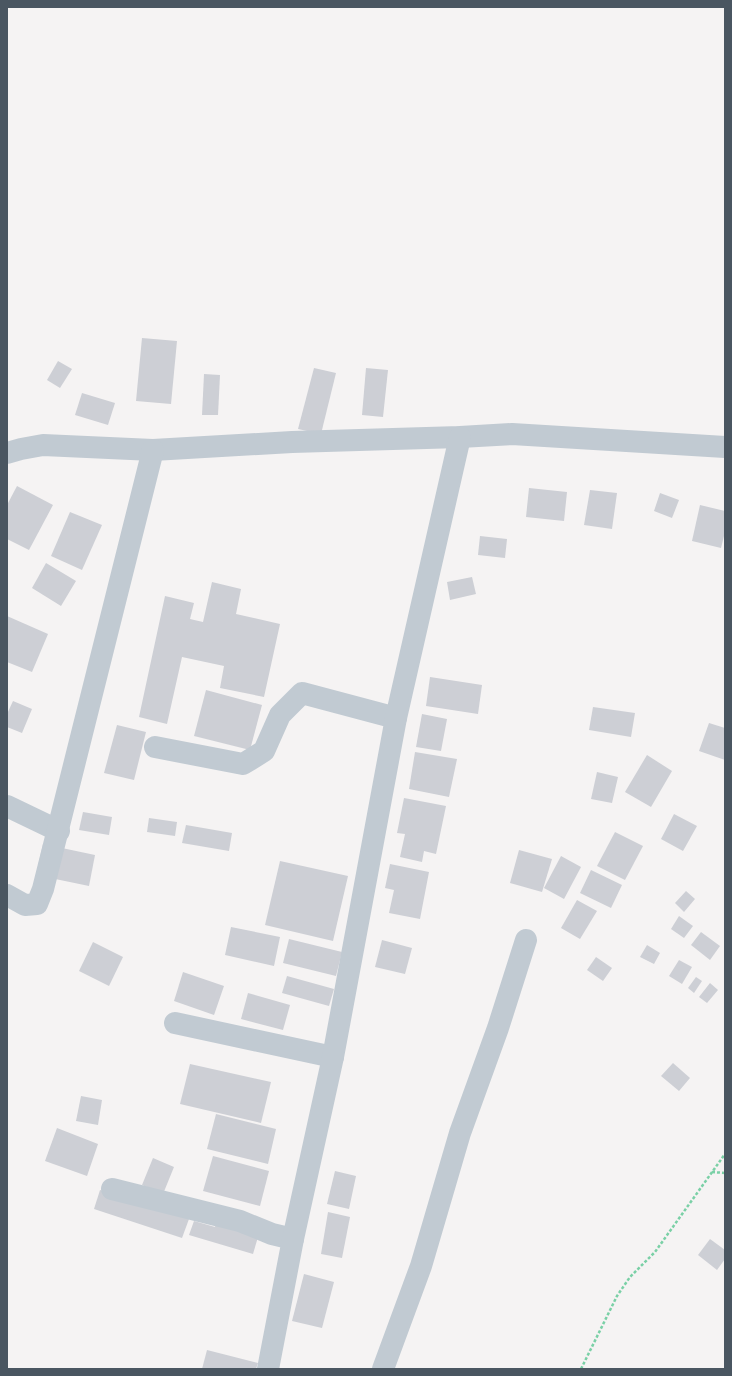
<svg xmlns="http://www.w3.org/2000/svg" width="732" height="1376" viewBox="0 0 732 1376" font-family="'Sofia Sans Condensed',sans-serif">
  <style>
    .building { fill: #cdcfd5 }
    .lines { fill: none; stroke-linecap: round; stroke-linejoin: round }
    .path { stroke: #7ad0a6; stroke-width: 2.5; stroke-dasharray: 3 2; stroke-linecap: butt }
    .minor { stroke: #c1cad2; stroke-width: 22 }
  </style>
  <rect width="100%" height="100%" fill="#f5f3f3"/>
  <g class="building">
    <polygon points="142,338 177,341 171,404 136,401"/>
    <polygon points="58,361 72,369 60,388 47,380"/>
    <polygon points="314,368 336,373 321,434 298,429"/>
    <polygon points="366,368 388,370 383,417 362,415"/>
    <polygon points="204,374 220,375 218,415 202,415"/>
    <polygon points="82,393 115,403 108,425 75,415"/>
    <polygon points="17,486 53,505 29,550 7,539 7,505"/>
    <polygon points="529,488 567,492 564,521 526,517"/>
    <polygon points="590,490 617,493 612,529 584,525"/>
    <polygon points="660,493 679,500 672,518 654,511"/>
    <polygon points="700,505 725,511 725,532 721,548 692,541"/>
    <polygon points="70,512 102,525 82,570 51,556"/>
    <polygon points="480,536 507,539 505,558 478,555"/>
    <polygon points="46,563 76,581 61,606 32,588"/>
    <polygon points="472,577 476,594 450,600 447,582"/>
    <polygon points="212,582 241,589 236,614 280,624 264,697 220,688 224,666 182,657 167,724 139,717 165,596 194,603 190,619 203,622"/>
    <polygon points="7,616 48,634 32,672 7,662"/>
    <polygon points="430,677 482,685 478,714 426,706"/>
    <polygon points="206,690 262,705 250,750 194,736"/>
    <polygon points="13,701 32,709 22,733 7,727 7,714"/>
    <polygon points="593,707 635,713 631,737 589,730"/>
    <polygon points="422,714 447,719 441,751 416,747"/>
    <polygon points="709,723 725,728 725,760 699,751"/>
    <polygon points="117,725 146,732 134,780 104,773"/>
    <polygon points="415,752 457,759 449,797 409,789"/>
    <polygon points="647,755 672,771 651,807 625,792"/>
    <polygon points="597,772 618,777 612,803 591,799"/>
    <polygon points="404,798 446,806 436,854 424,851 422,862 400,857 405,834 397,833"/>
    <polygon points="83,812 112,817 109,835 79,830"/>
    <polygon points="674,814 697,826 683,851 661,839"/>
    <polygon points="149,818 177,822 175,836 147,832"/>
    <polygon points="186,825 232,833 229,851 182,843"/>
    <polygon points="615,832 643,846 625,880 597,866"/>
    <polygon points="43,844 95,855 89,886 36,875"/>
    <polygon points="519,850 552,859 542,892 510,883"/>
    <polygon points="561,856 581,867 564,899 544,888"/>
    <polygon points="280,861 348,876 333,941 265,925"/>
    <polygon points="390,864 429,872 420,919 389,913 394,890 385,888"/>
    <polygon points="591,870 622,885 611,908 580,893"/>
    <polygon points="686,891 695,899 684,912 675,903"/>
    <polygon points="577,900 597,911 580,939 561,928"/>
    <polygon points="679,916 693,926 684,938 671,929"/>
    <polygon points="231,927 280,937 274,966 225,955"/>
    <polygon points="701,932 720,946 710,960 691,945"/>
    <polygon points="289,939 342,952 336,976 283,963"/>
    <polygon points="382,940 412,948 405,974 375,967"/>
    <polygon points="93,942 123,957 109,986 79,971"/>
    <polygon points="647,945 660,953 654,964 640,957"/>
    <polygon points="596,957 612,968 603,981 587,970"/>
    <polygon points="679,960 692,967 682,984 669,976"/>
    <polygon points="183,972 224,986 214,1015 174,1001"/>
    <polygon points="287,976 334,989 329,1006 282,993"/>
    <polygon points="696,977 702,981 694,993 688,988"/>
    <polygon points="710,983 718,990 707,1003 699,997"/>
    <polygon points="248,993 290,1005 283,1030 241,1019"/>
    <polygon points="673,1063 690,1078 679,1091 661,1076"/>
    <polygon points="190,1064 271,1082 261,1123 180,1104"/>
    <polygon points="81,1096 102,1100 98,1125 76,1121"/>
    <polygon points="216,1114 276,1129 268,1164 207,1149"/>
    <polygon points="57,1128 98,1144 87,1176 45,1161"/>
    <polygon points="213,1156 269,1171 260,1206 203,1191"/>
    <polygon points="153,1158 174,1167 163,1194 142,1185"/>
    <polygon points="335,1171 356,1176 349,1209 327,1204"/>
    <polygon points="100,1190 189,1219 182,1238 94,1209"/>
    <polygon points="328,1212 350,1217 342,1258 321,1254"/>
    <polygon points="217,1218 258,1237 253,1254 189,1235 194,1221 215,1227"/>
    <polygon points="710,1239 725,1250 725,1259 717,1270 698,1255"/>
    <polygon points="304,1274 334,1282 322,1328 292,1321"/>
    <polygon points="207,1350 258,1363 256,1369 202,1369"/>
  </g>
  <g class="lines">
    <g class="path">
      <polyline points="712,1172 725,1173"/>
      <polyline points="581,1369 617,1296 630,1277 655,1252 725,1154"/>
    </g>
    <g class="minor">
      <polyline points="7,453 21,449 43,445 153,450 292,442 460,437 512,434 725,447"/>
      <polyline points="155,747 243,764 264,751 280,715 302,693 396,718"/>
      <polyline points="7,806 59,831"/>
      <polyline points="7,895 25,905 37,904 43,889 153,450"/>
      <polyline points="175,1023 333,1057"/>
      <polyline points="112,1189 240,1221 272,1234 293,1239"/>
      <polyline points="268,1369 293,1239 333,1057 396,718 460,437"/>
      <polyline points="383,1369 421,1266 460,1133 498,1028 526,940"/>
    </g>
  </g>
  <rect width="732" height="1376" fill="none" stroke="#4a5661" stroke-width="16"/>
</svg>
